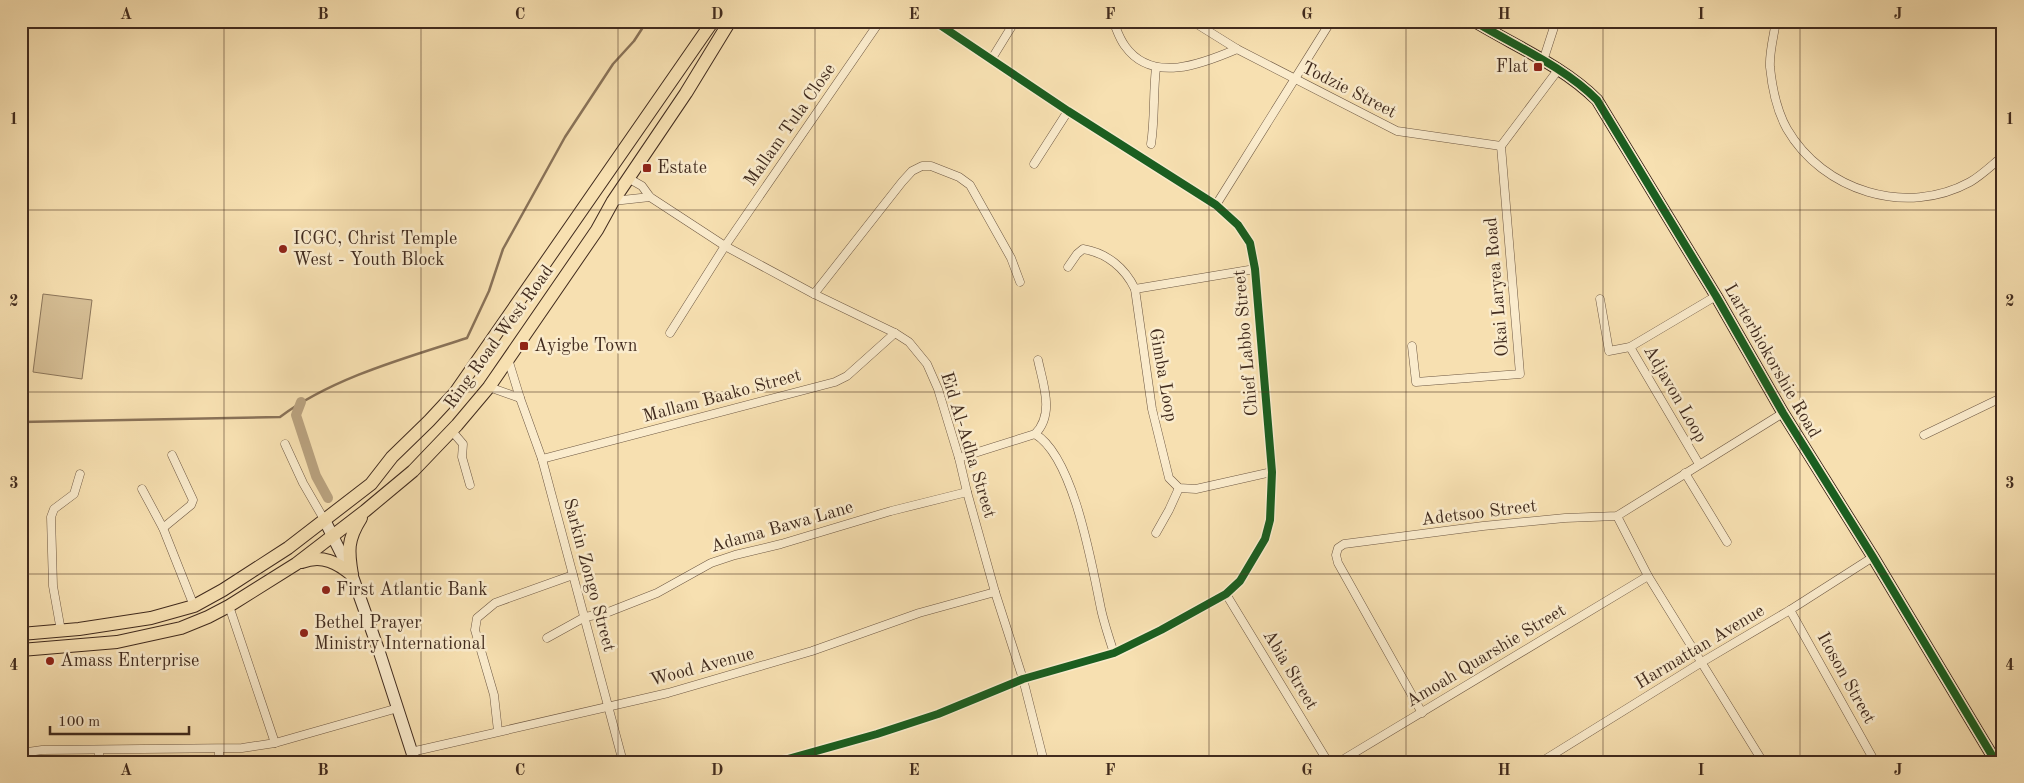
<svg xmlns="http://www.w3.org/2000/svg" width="2024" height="783" viewBox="0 0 2024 783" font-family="'Old Standard TT',serif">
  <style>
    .green { fill: #d8c198; stroke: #8c765b }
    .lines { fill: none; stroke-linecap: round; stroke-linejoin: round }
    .stream { stroke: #897258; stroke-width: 2.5 }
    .canal { stroke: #b9a27f; stroke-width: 10 }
    .street-casing { stroke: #6e5843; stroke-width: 9 }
    .secondary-casing { stroke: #412b1e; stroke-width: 13 }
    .primary-casing { stroke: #412b1e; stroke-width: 14 }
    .street { stroke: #faebcc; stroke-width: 8 }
    .secondary { stroke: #faebcc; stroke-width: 11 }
    .primary { stroke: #f7e0b1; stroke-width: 12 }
    .cycleway-casing { stroke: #faebcc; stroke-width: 11 }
    .cycleway { stroke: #1b5e20; stroke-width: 8 }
    .grid { fill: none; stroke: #412b1e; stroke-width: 1; stroke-opacity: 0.55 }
    .poi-dot { fill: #8f2418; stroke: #faebcc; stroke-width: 2 }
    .labels { text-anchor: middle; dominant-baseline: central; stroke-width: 5; stroke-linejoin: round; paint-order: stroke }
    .poi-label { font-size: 18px; fill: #412b1e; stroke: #faebcc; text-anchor: start }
    .street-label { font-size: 18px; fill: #412b1e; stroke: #faebcc }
    .neatline { fill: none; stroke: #412b1e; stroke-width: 2 }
    .grid-label { font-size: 16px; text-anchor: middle; font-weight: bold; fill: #412b1e }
  </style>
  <rect width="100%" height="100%" fill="#f7e0b1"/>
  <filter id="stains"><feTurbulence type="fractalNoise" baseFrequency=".004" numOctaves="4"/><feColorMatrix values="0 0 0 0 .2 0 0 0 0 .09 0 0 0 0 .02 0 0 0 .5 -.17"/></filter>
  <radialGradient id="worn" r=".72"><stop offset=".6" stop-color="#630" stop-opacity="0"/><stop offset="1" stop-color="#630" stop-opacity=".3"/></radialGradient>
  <polygon class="green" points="43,294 92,300 82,379 33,372"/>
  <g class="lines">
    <path class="stream" d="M21,422L280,417C332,378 405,358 467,338L489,291L503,249L565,137L613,64L634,41L647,21"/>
    <polyline class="canal" points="301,402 296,415 316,476 328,498"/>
    <g class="street-casing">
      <g id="street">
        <path d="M1113,21C1117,30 1119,38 1125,46C1152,84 1202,64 1237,49"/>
        <polyline points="1192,21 1237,49 1397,131 1501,146"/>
        <path d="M1776,21C1774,35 1769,53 1770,67C1772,87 1777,111 1787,129C1823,191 1906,217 1970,182C1982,175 1992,165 2003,156"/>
        <polyline points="991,60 1015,21"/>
        <polyline points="1543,61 1556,21"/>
        <path d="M1151,144C1155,119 1153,93 1156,68"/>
        <polyline points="1501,146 1558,70"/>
        <polyline points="1034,164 1068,111"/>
        <polyline points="628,178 642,186 650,197 725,246 814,294 895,333 909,342 927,364 938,389 959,458 967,492 995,592 1023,679 1044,762"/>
        <polyline points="613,201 650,197"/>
        <polyline points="1216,205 1331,21"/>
        <path d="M1068,267L1077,254L1083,249C1107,253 1125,268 1135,289L1152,409L1169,478L1179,488L1196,489L1272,472"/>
        <polyline points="1135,289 1255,269"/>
        <polyline points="814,294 902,182 912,171 922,166 931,166 959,177 970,185 1011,258 1020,282"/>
        <polyline points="1600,299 1609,351 1630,347 1716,296"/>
        <polyline points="670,333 725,246 880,21"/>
        <polyline points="1412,346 1416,382 1520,374 1501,146"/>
        <polyline points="1630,347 1699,464"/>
        <polyline points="508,359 520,398 542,459 623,762"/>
        <polyline points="489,387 520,398"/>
        <polyline points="451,430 463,444 462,457 470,485"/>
        <path d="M1035,434C1074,457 1092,566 1101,609C1104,623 1109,638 1114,653"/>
        <polyline points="1924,435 2003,397"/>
        <polyline points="285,444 303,483 325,521"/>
        <path d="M959,458L1035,434C1055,414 1043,384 1038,360"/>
        <polyline points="542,459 835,382 847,376 895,333"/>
        <polyline points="1685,473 1727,542"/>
        <polyline points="142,489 163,528 194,606"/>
        <polyline points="1617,516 1648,576 1763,762"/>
        <polyline points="163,528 191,505 193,500 172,455"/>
        <polyline points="1156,533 1169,510 1179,488"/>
        <polyline points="1226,594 1328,762"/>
        <polyline points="229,606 275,743"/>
        <polyline points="1790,610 1875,762"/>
        <polyline points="61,631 53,586 51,517 54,509 74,494 80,474"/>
        <polyline points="547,638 585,617 606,613 657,593 711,563 735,555 781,544 891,511 967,492"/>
        <polyline points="1422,713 1338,563 1336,555 1338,548 1344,544 1483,526 1565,518 1617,516 1783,413"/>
        <polyline points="498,731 494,695 475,630 477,618 495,603 573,575"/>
        <polyline points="219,749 219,762"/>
        <polyline points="411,752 668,693 812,651 919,613 995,592"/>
        <polyline points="21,753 42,750 242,748 275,743 398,708"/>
        <polyline points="99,762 99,750"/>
        <polyline points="777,762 877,734 938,714 1023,679 1114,653 1161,630 1226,594 1240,581 1265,539 1270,520 1272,472 1255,269 1250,243 1238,225 1216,205 1068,111 934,21"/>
        <polyline points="1339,762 1648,576"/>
        <polyline points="1541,762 1702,662 1790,610 1873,557"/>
      </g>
    </g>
    <g class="secondary-casing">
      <g id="secondary">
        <path d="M1474,21C1515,46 1563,66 1597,100L1716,296L1783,413L1873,557L1996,762"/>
        <polyline points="325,521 352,575 380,654 415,762"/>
      </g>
    </g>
    <g class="primary-casing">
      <g id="primary">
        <path d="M302,562C322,554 338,563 352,575"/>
        <path d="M352,575C348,551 347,540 361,518"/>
        <polyline points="21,634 79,629 151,618 194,606 223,590 288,548 371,484 392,457 429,421 455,393 713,21"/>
        <polyline points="21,650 117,642 181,628 208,617 229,606 296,564 365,511 413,471 457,425 489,387 597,230 613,201 686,93 730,21"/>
      </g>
    </g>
    <use href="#street" class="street"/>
    <use href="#secondary" class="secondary"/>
    <use href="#primary" class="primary"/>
    <g class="cycleway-casing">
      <g id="cycleway">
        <path d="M1474,21C1515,46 1563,66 1597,100L1716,296L1783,413L1873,557L1996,762"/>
        <polyline points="777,762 877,734 938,714 1023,679 1114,653 1161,630 1226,594 1240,581 1265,539 1270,520 1272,472 1255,269 1250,243 1238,225 1216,205 1068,111 934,21"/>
      </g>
    </g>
    <use href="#cycleway" class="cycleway"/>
  </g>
  <path class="grid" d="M224,21V762M421,21V762M618,21V762M815,21V762M1012,21V762M1209,21V762M1406,21V762M1603,21V762M1800,21V762M21,210H2003M21,392H2003M21,574H2003"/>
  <g class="poi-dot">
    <rect x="1533" y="62" width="10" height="10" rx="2.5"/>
    <rect x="642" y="163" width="10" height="10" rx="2.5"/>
    <circle cx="283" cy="249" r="5"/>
    <rect x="519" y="341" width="10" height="10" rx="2.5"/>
    <circle cx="326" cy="590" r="5"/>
    <circle cx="304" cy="633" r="5"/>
    <circle cx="50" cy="661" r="5"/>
  </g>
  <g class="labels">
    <g class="poi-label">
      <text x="1528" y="67" text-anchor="end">Flat</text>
      <text x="657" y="168">Estate</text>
      <text x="293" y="239">ICGC, Christ Temple<tspan x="293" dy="21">West - Youth Block</tspan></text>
      <text x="534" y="346">Ayigbe Town</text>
      <text x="336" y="590">First Atlantic Bank</text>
      <text x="314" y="623">Bethel Prayer<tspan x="314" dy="21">Ministry International</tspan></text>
      <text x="60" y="661">Amass Enterprise</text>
    </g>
    <g class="street-label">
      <text transform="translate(1349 90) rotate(27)">Todzie Street</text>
      <text transform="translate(790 125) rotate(-55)">Mallam Tula Close</text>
      <text transform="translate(1497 287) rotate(-95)">Okai Laryea Road</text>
      <text transform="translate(499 337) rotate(-54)">Ring Road West Road</text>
      <text transform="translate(1246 343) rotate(-95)">Chief Labbo Street</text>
      <text transform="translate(1772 361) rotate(60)">Larterbiokorshie Road</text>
      <text transform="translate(1163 375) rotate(80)">Gimba Loop</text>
      <text transform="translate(1675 394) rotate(60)">Adjavon Loop</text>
      <text transform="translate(722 396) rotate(-15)">Mallam Baako Street</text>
      <text transform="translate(968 445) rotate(73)">Eid Al-Adha Street</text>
      <text transform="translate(1479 513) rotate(-7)">Adetsoo Street</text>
      <text transform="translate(782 527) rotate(-16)">Adama Bawa Lane</text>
      <text transform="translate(589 575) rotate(75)">Sarkin Zongo Street</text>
      <text transform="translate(1700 647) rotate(-31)">Harmattan Avenue</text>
      <text transform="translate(1486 656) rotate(-31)">Amoah Quarshie Street</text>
      <text transform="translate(702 667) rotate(-15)">Wood Avenue</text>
      <text transform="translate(1290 670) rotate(59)">Abia Street</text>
      <text transform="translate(1846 678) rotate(61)">Itoson Street</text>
    </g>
  </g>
  <rect width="2024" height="783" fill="none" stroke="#f7e0b1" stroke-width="55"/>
  <path d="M50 726v8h139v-8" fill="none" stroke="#412b1e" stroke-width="2.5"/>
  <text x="58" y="726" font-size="15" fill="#412b1e" stroke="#faebcc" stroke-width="4" paint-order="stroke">100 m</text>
  <rect x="28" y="28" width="1968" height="728" class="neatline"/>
  <g class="grid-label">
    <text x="126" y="19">A</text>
    <text x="323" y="19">B</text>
    <text x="520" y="19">C</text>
    <text x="717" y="19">D</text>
    <text x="914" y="19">E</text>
    <text x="1110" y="19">F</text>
    <text x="1307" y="19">G</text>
    <text x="1504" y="19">H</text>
    <text x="1701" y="19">I</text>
    <text x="1898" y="19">J</text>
    <text x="14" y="124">1</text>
    <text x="2010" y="124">1</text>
    <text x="14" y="306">2</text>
    <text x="2010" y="306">2</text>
    <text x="14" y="488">3</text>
    <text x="2010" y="488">3</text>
    <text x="14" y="670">4</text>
    <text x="2010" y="670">4</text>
    <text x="126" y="775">A</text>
    <text x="323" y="775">B</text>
    <text x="520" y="775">C</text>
    <text x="717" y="775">D</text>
    <text x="914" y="775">E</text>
    <text x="1110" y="775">F</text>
    <text x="1307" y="775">G</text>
    <text x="1504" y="775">H</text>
    <text x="1701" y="775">I</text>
    <text x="1898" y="775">J</text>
  </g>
  <rect width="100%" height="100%" filter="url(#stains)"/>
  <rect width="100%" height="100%" fill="url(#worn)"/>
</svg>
